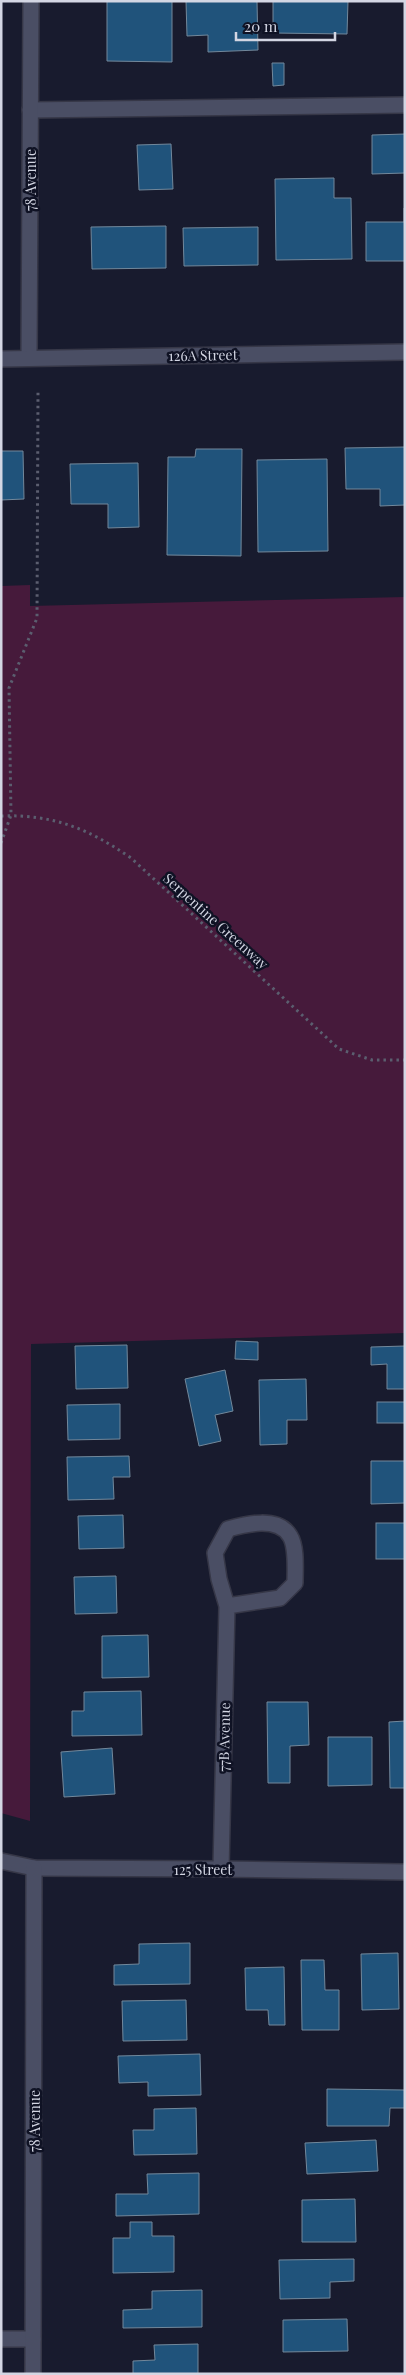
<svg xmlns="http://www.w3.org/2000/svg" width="406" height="2375" viewBox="0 0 406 2375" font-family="'Playfair Display',serif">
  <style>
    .green { fill: #461a3b }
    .building { fill: #20537b; stroke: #72889b }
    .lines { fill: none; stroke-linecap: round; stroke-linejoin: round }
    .minor-casing { stroke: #363747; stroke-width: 18 }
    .path { stroke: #5b5e6f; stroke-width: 3; stroke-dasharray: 2.5 4; stroke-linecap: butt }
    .minor { stroke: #4a4e64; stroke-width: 15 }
    .labels { text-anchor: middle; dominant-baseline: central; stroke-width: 5; stroke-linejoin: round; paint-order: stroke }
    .street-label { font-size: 14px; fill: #d3d6e3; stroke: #0f1224 }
  </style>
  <rect width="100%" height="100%" fill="#181b2e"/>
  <polygon class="green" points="30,585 30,606 405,597 405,1333 31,1344 30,1821 1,1813 1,586"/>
  <g class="building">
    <polygon points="107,1 172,1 172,62 107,61"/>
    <polygon points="186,1 257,1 258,50 208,52 208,35 187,36"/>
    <polygon points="273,1 348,1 347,34 273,33"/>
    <polygon points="272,63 284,63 284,85 273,86"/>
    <polygon points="405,134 405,173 372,174 372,135"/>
    <polygon points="171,144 173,189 139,190 137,145"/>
    <polygon points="334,178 334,198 351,198 352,259 276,260 275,179"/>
    <polygon points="404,208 405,208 405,261 366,261 366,222 404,222"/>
    <polygon points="166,226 166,268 92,269 91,227"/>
    <polygon points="258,227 258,265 184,266 183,228"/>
    <polygon points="405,447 405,505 380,506 380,489 346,489 345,448"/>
    <polygon points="196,449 242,449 241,556 167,555 168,457 195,457"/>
    <polygon points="1,451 23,451 24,499 1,500"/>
    <polygon points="327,459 328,551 258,552 257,460"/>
    <polygon points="138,463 139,527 108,528 108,504 71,504 70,464"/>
    <polygon points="236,1341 258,1342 258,1360 235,1359"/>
    <polygon points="127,1345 128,1388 76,1389 75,1346"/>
    <polygon points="405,1346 405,1389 387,1389 387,1364 371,1365 371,1347"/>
    <polygon points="225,1370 233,1411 215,1415 221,1441 199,1446 185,1379"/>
    <polygon points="306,1379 307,1420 287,1420 287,1444 260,1445 259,1380"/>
    <rect x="377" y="1402" width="28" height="21"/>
    <polygon points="120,1404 120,1439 68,1440 67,1405"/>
    <polygon points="129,1456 130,1477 113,1477 114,1499 68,1500 67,1457"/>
    <polygon points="371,1461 405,1461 405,1503 371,1504"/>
    <polygon points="123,1515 124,1548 79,1549 78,1516"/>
    <rect x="376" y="1523" width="29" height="36"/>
    <polygon points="116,1576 117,1613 75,1614 74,1577"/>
    <polygon points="148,1635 149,1677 102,1678 102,1636"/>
    <polygon points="141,1691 142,1735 72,1736 72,1711 84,1711 84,1692"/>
    <polygon points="267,1702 308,1702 309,1745 290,1746 290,1783 268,1783"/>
    <polygon points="405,1721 405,1788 390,1788 389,1722"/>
    <polygon points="328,1737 372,1737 372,1785 328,1786"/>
    <polygon points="112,1748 115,1794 64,1797 61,1752"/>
    <polygon points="190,1943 190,1984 114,1985 114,1965 139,1964 139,1944"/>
    <polygon points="398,1953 399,2009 362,2010 361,1954"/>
    <polygon points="301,1960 324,1960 325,1990 339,1990 339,2030 302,2030"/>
    <polygon points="284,1967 285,2025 269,2025 268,2010 246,2010 245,1968"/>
    <polygon points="186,2000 187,2040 123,2041 122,2001"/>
    <polygon points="200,2054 201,2095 148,2096 148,2082 119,2083 118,2056"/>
    <polygon points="327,2089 405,2090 405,2108 390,2108 389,2126 327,2126"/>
    <polygon points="196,2108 197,2154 134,2155 133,2130 154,2130 154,2109"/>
    <polygon points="376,2140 378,2171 307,2174 305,2143"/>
    <polygon points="199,2173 199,2214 116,2216 116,2194 148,2194 147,2174"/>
    <polygon points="355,2199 356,2242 302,2242 302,2200"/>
    <polygon points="130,2222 152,2222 152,2236 174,2236 174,2272 113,2273 113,2238 130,2238"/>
    <polygon points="354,2259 354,2281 330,2282 330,2298 280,2299 279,2260"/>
    <polygon points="202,2290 202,2327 123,2328 123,2310 152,2309 152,2291"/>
    <polygon points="347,2319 348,2351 283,2352 283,2320"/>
    <polygon points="198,2344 198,2374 133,2374 133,2361 155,2360 154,2345"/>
  </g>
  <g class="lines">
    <g class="minor-casing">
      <g id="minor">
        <polyline points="30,110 405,105"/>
        <polyline points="29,358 31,1"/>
        <polyline points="1,359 405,352"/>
        <polyline points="1,1861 34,1868 221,1869 405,1872"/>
        <path d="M221,1869L227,1606L219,1579L215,1553L228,1529C246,1524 278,1516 290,1536C297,1547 295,1570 295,1583L280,1598L227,1606"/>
        <polyline points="1,2339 33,2339"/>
        <polyline points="33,2374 34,1868"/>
      </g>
    </g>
    <g class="path">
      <path d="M1,816C53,814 89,829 131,858L339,1049L372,1060H405"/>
      <polyline points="1,843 11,815 9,688 37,618 38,392"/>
    </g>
    <use href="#minor" class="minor"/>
  </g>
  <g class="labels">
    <g class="street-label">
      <text transform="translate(30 180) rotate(-90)">78 Avenue</text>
      <text transform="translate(203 355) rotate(-1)">126A Street</text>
      <text transform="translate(216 921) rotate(42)">Serpentine Greenway</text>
      <text transform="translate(224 1737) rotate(-89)">77B Avenue</text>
      <text x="203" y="1869">125 Street</text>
      <text transform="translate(34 2121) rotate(-90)">78 Avenue</text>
    </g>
  </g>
  <rect width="406" height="2375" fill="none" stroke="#d3d6e3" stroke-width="5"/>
  <path d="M236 32v8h99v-8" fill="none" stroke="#d3d6e3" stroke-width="2.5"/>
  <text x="244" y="32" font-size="15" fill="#d3d6e3" stroke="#0f1224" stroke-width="4" paint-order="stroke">20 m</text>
</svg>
